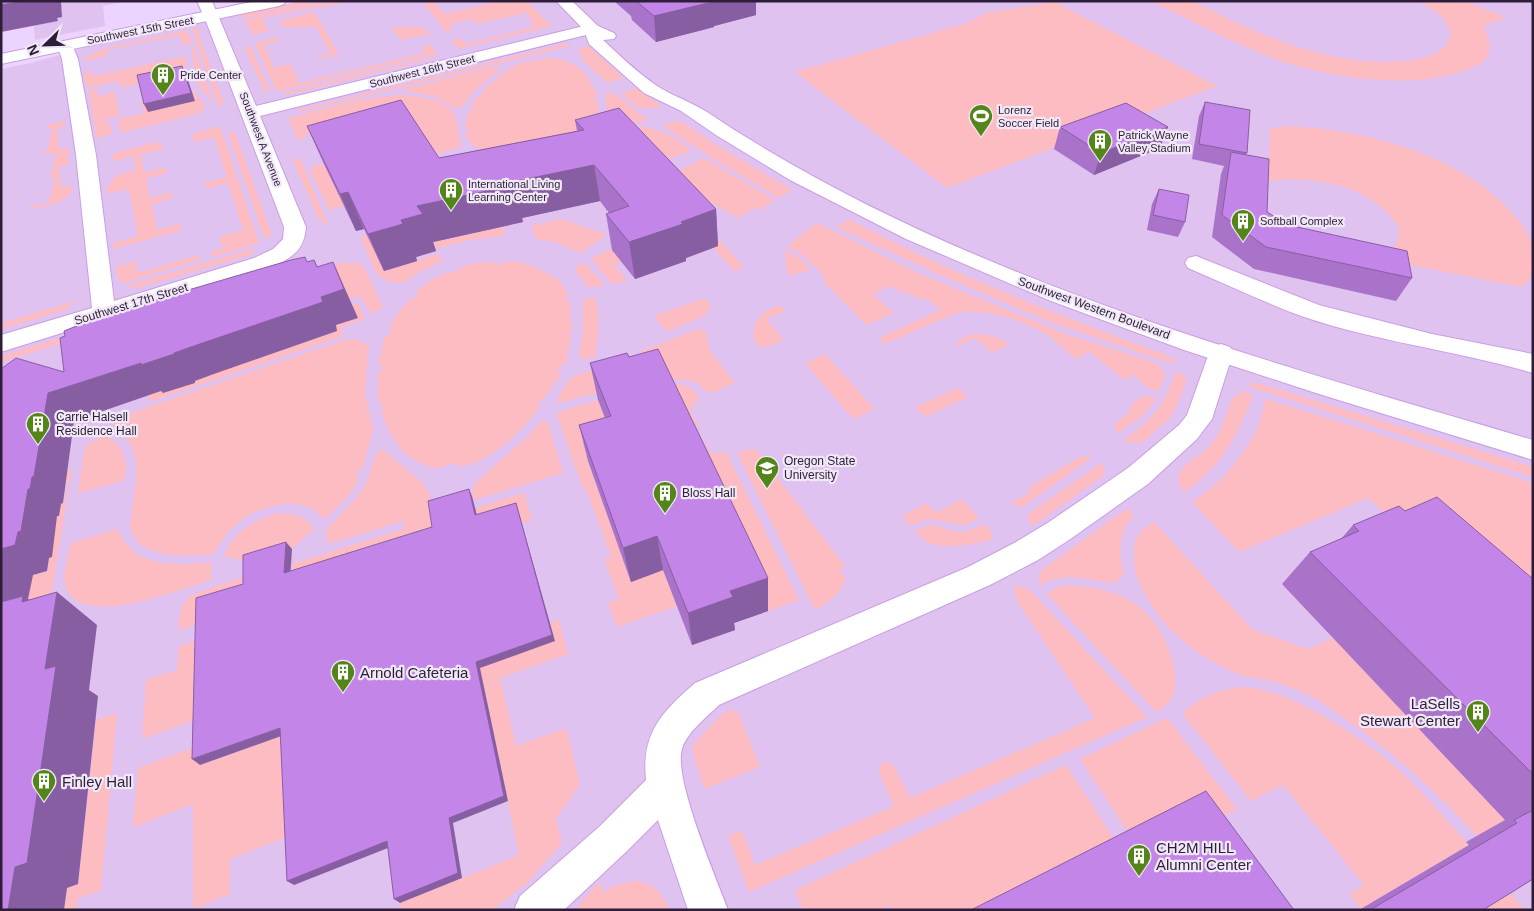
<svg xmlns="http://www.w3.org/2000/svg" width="1534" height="911" viewBox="0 0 1534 911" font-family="Helvetica,sans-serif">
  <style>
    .built { fill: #dfc2f0 }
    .green { fill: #fdbbc2 }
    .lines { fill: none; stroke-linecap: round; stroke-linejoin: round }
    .minor-casing { stroke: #c89ee4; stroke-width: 2 }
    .major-casing { stroke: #c89ee4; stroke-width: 2 }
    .minor { fill: #fff; fill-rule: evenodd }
    .major { fill: #fff; fill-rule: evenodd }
    .wall { fill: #a873c8 }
    .shaded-wall { fill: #885ea2 }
    .building { fill: #c386e8; stroke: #885ea2 }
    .labels { text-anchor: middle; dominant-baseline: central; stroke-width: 4.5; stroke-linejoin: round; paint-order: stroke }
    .far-street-label { font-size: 11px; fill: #2e1d38; stroke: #f1e8f7 }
    .far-poi-label { font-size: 11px; fill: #2e1d38; stroke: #f1e8f7; text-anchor: start }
    .street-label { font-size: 12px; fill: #2e1d38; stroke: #f1e8f7 }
    .poi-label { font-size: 12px; fill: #2e1d38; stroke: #f1e8f7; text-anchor: start }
    .near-poi-label { font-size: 15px; fill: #2e1d38; stroke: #f1e8f7; text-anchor: start }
  </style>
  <rect width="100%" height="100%" fill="#edd3ff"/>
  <g class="built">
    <polygon points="63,1 127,1 103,6 105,26 35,40 32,7"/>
    <polygon points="303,1 1533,1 1533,910 1,910 1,69 31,63 101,43"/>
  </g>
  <g class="green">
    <polygon points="303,1 324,1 244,18 242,14"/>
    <polygon points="332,1 353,1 262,18 268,31 252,35 245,19"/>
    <polygon points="422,1 434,1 444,14 502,1 527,1 552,26 458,49 452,40 460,38 465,44 534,27 529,22 533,21 526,13 476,24 472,19 450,24 453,29 445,31"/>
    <path d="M1150,1C1162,1 1176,0 1188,1C1203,4 1229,20 1244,26C1297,50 1354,68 1413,60C1429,57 1447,52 1451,34L1446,22L1440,15L1419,1H1464L1506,17L1485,25L1482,24C1491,38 1495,58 1476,66C1421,92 1331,79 1275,59C1232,43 1191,20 1150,1Z"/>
    <polygon points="1055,2 1217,86 947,188 795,72 967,23 986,13"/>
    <path d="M310,13H315L338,53V55L316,59L319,56L330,53L315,26C303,28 294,27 283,27L279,21Z"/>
    <polygon points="395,27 423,27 430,34 401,40 392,29"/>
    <polygon points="200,28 198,32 224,104 218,106 192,29"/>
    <polygon points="187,30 192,43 183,45 179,35 106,50 107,56 88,60 82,59 105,48"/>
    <polygon points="276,38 279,42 264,45 274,68 290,64 299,83 425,53 421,47 431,45 437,54 276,91 255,43"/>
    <polygon points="568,43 570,46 300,112 299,110"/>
    <polygon points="250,45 270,91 265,92 245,49"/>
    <polygon points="192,46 194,46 213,104 196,81 197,81 196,75 194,75"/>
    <polygon points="588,46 622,76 621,79 608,83 585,63 578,49"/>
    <polygon points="186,56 186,74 121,88 119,81 87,88 83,74 91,70 93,76"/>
    <polygon points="438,56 433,59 285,95 283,92"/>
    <path d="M546,58C564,58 577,64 589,78L587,80L590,81L597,95L593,97L597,99L599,114L596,127L489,154L477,149L478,146H473L465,133L469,129L465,127L468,113L473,110L470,108L477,97L483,94L481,92L491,82L496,81V78L517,64Z"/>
    <polygon points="497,66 501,68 475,90 461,108 455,108 433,96 402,91 405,89"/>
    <polygon points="96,89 98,96 115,92 120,116 111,117 104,120 104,123 109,121 112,134 96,138 89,90"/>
    <polygon points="634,89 638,89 661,106 659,108 639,108 621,94"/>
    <polygon points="194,90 206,108 200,110 201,113 120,133 118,119 144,113 141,102 195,101 192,91"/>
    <polygon points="609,93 618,96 645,118 648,121 631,123 607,114 605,95"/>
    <path d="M399,95C418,97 451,97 457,121C459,130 458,136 461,145L455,149L426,157L345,125L306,134L305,138L298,140L288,118L362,99Z"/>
    <path d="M63,121L65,126L57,128L59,149L68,147L69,164L59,167L61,188L72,185C71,205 44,206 29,209L30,206L49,203L55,177H50L57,153L40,155V153L47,152L53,129H47L48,125Z"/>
    <polygon points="674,121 684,123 715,144 792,190 779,198 715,160 663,126"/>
    <polygon points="220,126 259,243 212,257 211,252 223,248 219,237 243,230 228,183 206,189 204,183 227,177 214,137 193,142 193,134"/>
    <path d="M628,126C651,125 672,133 690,149L687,153L645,166Z"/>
    <path d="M1289,126C1364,130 1461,154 1512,213C1522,224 1533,238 1533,253C1533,267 1534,278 1522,287L1381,259C1396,248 1398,246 1399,227C1372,185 1314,175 1268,181L1270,128Z"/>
    <polygon points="234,131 236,136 272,235 264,238 228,133"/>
    <polygon points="153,143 161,143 163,147 159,150 141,154 144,173 164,168 168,170 164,174 146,178 150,198 170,193 173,194 172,198 152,204 157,230 180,224 182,230 113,249 113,243 138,236 129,189 110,193 105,192 115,176 136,170 134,156 115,161 111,157 117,152"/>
    <polygon points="300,158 318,200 316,201 319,203 328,223 324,224 322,220 319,220 293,160"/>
    <polygon points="701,159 706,159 775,200 759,210 754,208 739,218 690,191 673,175"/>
    <polygon points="324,163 344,206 329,210 309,168"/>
    <polygon points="682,199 744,267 734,271 713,248"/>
    <polygon points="561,219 607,235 580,253 555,242 536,239 531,226"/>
    <path d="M849,219C953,275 1069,319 1179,360L1170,362L1158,359L1045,320L938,274L836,227Z"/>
    <path d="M817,223L918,273L961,291L1066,334L1156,363L1160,366L1165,374L1158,392L1148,388L1134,375L1125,380L1089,352L1076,359C1064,349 1052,337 1039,330C1017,319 978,306 955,314L884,344L879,338L940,310L926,298L921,300C911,292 901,294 891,286L873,294L894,313L866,325L822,280L826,278L804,256L787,246Z"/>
    <polygon points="505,226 503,236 469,240 435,249 431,242"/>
    <polygon points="375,233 384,271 438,254 443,261 421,271 405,282 393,283 385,280 376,273 360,237"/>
    <polygon points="252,249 254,253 250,255 137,288 126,286"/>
    <polygon points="610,249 622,261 614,264 627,281 611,284 593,261 592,258"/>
    <polygon points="785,250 800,258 811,269 790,276 786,267"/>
    <polygon points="199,255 200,260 123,283 118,278 116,267 136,261 138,273"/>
    <path d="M509,261L520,262L541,269L542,273H548L560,281L568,294L564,299L570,302L572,331L568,335L571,338L566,363L559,367L558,370L561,372L560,375L548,394L539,402V408C526,425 508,445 489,455C481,460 470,466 460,466C458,466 456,464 454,464C449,463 444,468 439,468C409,467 387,437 381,409L384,405L379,403L377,374L383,368L378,363L385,337L391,333L389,329C396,316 402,303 416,297V292C427,282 441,272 457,271C465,261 492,261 503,264Z"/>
    <polygon points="340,263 357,263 364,267 383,308 370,313 361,296 350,299 331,266"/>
    <polygon points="585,263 602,282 602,286 588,287 575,270 576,266"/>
    <polygon points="269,274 271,280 1,362 1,356"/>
    <path d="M593,297L595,298C601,317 598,338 595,358L582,359L579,356L583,328V300Z"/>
    <polygon points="705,298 711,306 706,315 666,332 654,316"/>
    <polygon points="76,301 65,310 1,329 1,323"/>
    <polygon points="358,303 365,319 341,327 343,336 150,402 148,394 211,375 209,367 231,368 337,331 336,325 357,318 352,305"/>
    <path d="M781,306L786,311L766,319L784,340L764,348L759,347C744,332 762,306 781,306Z"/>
    <path d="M698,329L706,332L710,351L735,383L714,392H706C694,374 682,385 668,377C658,371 649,361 640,354L642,351Z"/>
    <polygon points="984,334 1001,339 1009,345 992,353 975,338 959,345 955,342 970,335"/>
    <path d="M355,339L369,345L365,392L373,430L363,467L356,472L359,479C352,495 337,508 324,519C320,516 317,511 313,509C286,495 247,511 228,532C222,539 218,547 213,554C190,556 138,560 131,529C129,523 132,516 132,510C136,478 146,446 111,428L119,417L344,340Z"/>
    <polygon points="825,354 875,409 853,419 805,363"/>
    <polygon points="624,358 637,382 558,403 557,400 570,378"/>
    <path d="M1176,371L1187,379L1177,406L1169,419L1143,442L1133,443L1123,441C1155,415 1162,410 1176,371Z"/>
    <polygon points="1250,383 1257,383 1514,461 1533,467 1533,477 1250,387"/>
    <path d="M671,384C684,384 692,386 699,397L690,411L698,426L694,432Z"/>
    <polygon points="958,388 968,397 926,417 915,407"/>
    <path d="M1244,391L1253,395C1239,434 1219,470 1184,492C1181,487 1176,481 1179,474C1183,464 1200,456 1208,448C1221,434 1226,417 1232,399Z"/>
    <polygon points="1145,395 1157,399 1142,416 1117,434 1115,424 1127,414 1134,402"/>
    <path d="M1266,399L1533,483V647L1368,498L1239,552L1192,502C1219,484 1240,462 1255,433C1260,423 1262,410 1266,399Z"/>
    <polygon points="598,400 620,456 588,462 631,581 657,573 662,567 677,606 617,627 608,603 619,599 604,559 611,556 586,489 583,489 556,413"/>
    <polygon points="541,421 544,420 548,423 563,473 473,500 472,490 475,483 528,436"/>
    <path d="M104,435C122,443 131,463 123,481L78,493L85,446Z"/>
    <polygon points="704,441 710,453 726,452 799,600 768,611 691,446"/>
    <path d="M756,449L768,465L767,472L774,473L845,566L839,572L846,577C841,594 830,601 815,610L738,455L739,451Z"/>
    <path d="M384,450C398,465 423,477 430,496C434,508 434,523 436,535L293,579L292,564L404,529L403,521L328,544L326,529C339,516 354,503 364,487C370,476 371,461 379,451Z"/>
    <polygon points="1086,456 1092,457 1023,507 1009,504 1031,492 1028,488 1078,458"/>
    <polygon points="1101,463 1104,468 1103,476 1037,523 1028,524 1028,514"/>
    <polygon points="72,470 51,595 41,607 1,606 31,583 33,575 47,571 49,558 42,521 59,516 61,504 65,503 68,480 48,484 50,476"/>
    <polygon points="524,493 532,520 522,523 518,511 479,523 475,508"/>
    <polygon points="962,499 979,518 965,525 928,519 910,526 902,516 927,503 936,513"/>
    <path d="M1131,509L1133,517C1117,533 1119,553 1124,573L1118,581C1112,584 1106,582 1099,581C1078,577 1058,574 1040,585L1039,572L1123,511Z"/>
    <path d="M280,513C295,514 306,516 314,529L292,549L249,562L224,556C234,531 255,519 280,513Z"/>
    <path d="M1154,522L1253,630L1308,649L1333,638L1505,820L1477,836C1437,793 1397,755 1348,721C1335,712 1321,701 1307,694C1297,690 1285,685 1275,682C1263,679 1250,678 1238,674C1219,666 1198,654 1183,641C1164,627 1135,586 1134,562C1134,542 1134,533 1154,522Z"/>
    <path d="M984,524L992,533L991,540C975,544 942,550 927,542C922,539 918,535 915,531C939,518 939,531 961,532C969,532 976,527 984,524Z"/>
    <path d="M118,529C132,569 177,566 212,562L211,580C180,589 83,630 66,588C61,575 69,555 71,543Z"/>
    <path d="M249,575L250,591L203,623L179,630C179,614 179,605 192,595Z"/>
    <polygon points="1017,585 1030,590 1147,717 749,892 728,836 742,831 755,865 894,806 879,773 880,764 885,762 894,766 910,798 1095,718 1017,601 1014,590"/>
    <path d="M1061,586C1081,585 1103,588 1121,596C1133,601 1146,611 1154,622C1167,638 1182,678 1172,697C1169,704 1162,708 1156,712L1046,593Z"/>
    <polygon points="559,620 568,654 500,678 516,746 566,728 580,784 556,819 562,843 527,883 492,910 401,910 400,903 519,855 480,668 550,623"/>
    <polygon points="202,639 201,718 142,739 146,680 177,670 179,646"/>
    <path d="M1240,687C1248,688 1256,688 1263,690C1304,699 1370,743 1401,772C1425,794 1447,821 1469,845L1360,909L1349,894L1364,885L1283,785L1251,801L1182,713C1203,697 1214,691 1240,687Z"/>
    <polygon points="730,710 738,712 760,767 704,789 692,750 695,742 720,716"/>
    <polygon points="117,713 101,890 77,899 76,910 64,910 67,888 78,884 96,720"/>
    <polygon points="1167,718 1237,809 1192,833 1132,838 1080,759"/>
    <polygon points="287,734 292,835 230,859 230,894 193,909 193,804 133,827 138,768 201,745 200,765"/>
    <polygon points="1066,765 1118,845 991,910 892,910 890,905 881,910 803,910 795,890"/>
    <path d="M633,881C653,882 662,892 669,910H575L599,882L604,893L611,887Z"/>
    <polygon points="1503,885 1526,910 1463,910"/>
  </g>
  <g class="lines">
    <g class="minor-casing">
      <g id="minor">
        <path d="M197,1H212L256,106L592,24L598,26L600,29L598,32L260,116L306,227C304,252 291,258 270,268L1,352V335L92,308L76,155L62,59L57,45L59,42H71L78,59L96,155L114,301L254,258L273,249L283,239L284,227L207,24Z"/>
        <path d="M1196,256L1319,305L1432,334L1533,354V373C1458,351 1378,342 1304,317C1265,303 1226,284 1188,268L1185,263L1188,258Z"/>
        <path d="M1221,344L1230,347L1233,353L1212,419L1197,439L1148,484L1069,540L1038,560L990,585L719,705C707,717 687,732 682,749C673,778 716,877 728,910H688L658,820L626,852L564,910H514L520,896L600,826L646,780C641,733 662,712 695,683L968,567L1016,542L1049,522L1128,468L1179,425L1187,415L1209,353L1212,347Z"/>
      </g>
    </g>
    <g class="major-casing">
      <g id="major">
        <polygon points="256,1 286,1 284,4 279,6 1,64 1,54"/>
        <path d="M556,1H572L598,26L614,33L616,36L614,39L603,40C620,56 638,73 657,86C673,96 691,102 707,112C952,276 1253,357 1533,440V460L1319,394L1184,350L1051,301L906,239L790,180L716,135L681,111L644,93L589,44L584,30Z"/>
      </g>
    </g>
    <use href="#minor" class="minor"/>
    <use href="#major" class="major"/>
  </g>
  <g class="wall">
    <polygon points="614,1 756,1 756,15 714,26 714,27 656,42 632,20 631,16"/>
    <polygon points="1205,102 1247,153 1246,155 1267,212 1288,225 1412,278 1396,301 1254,269 1212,237 1221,174 1224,166 1192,159 1199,116"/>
    <polygon points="575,120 716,209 718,246 686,258 686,261 635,279 612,250 606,214 609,213 600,201 522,218 523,222 433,242 436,251 416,257 417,261 384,271 364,229 356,231 323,162 307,126 439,158 577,131"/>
    <polygon points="1060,127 1160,148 1094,175 1054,149"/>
    <polygon points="1159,189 1185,222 1178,237 1147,230 1152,204"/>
    <polygon points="590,363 768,611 734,623 735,630 692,645 663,570 631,582 588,461 579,425 605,418 598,400"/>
    <polygon points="1405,511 1533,579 1533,879 1483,910 1359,910 1469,845 1466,842 1505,820 1282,584 1310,552 1341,539 1353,525"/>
  </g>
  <g class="shaded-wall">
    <polygon points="24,1 61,1 62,17 57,18 58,21 1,32 1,5"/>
    <polygon points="711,1 756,1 756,15 714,26 714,27 656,42 654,16"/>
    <polygon points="182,66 186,74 195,101 148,112 144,104"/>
    <polygon points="1168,127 1160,148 1094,175 1101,153"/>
    <polygon points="594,165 600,201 522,218 523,222 433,242 436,251 416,257 417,261 384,271 368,234 401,220 417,206 512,182"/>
    <polygon points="348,192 364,229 356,231 340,194"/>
    <polygon points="716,209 718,246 686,258 686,261 635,279 629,242 681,222"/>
    <polygon points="314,260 329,288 333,262 346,291 358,318 336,325 337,331 211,375 195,381 195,383 163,393 161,391 74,421 63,503 61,504 59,516 57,516 52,557 49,558 47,571 33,575 28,599 53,618 57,592 97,625 89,690 98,696 78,884 67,888 64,910 8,910 45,669 1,611 1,549 18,532 28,489 48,393 141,363 174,353 321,297 317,267"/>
    <polygon points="469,489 472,496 479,523 475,515"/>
    <polygon points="516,503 518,510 555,641 480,668 508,801 453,823 462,878 400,903 394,899 449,818 476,662"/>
    <polygon points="657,536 663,570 631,582 623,548"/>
    <polygon points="286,542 292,549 290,580 284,573"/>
    <polygon points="768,578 768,611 734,623 735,630 692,645 688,613 730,591"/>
    <polygon points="280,728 287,734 200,765 192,759"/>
    <polygon points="387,841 393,846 294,885 287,881"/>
  </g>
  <g class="building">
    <polygon points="1,1 24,1 1,5"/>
    <polygon points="636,1 712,1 712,2 654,16"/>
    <polygon points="182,66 191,93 144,104 137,75"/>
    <polygon points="401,100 439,158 584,130 575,120 619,108 716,209 681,222 683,224 629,242 606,214 629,206 594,165 512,182 514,185 417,206 423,214 401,220 403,224 368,234 348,192 340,194 307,126"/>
    <polygon points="1205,102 1250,110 1247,153 1199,144"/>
    <polygon points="1126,103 1168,127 1101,153 1060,127"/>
    <polygon points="1231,152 1269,159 1267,212 1288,225 1407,251 1412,278 1266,247 1222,215"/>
    <polygon points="1159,189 1189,195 1185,222 1153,215"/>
    <polygon points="305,257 307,262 314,260 317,267 333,262 344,289 321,297 323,302 191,347 174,353 174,354 141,365 141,363 48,393 34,476 32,477 30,489 28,489 21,531 18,532 15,545 1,549 1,369 16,358 64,372 60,338 65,336 64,331 84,323 131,309 130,307 291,260"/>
    <polygon points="658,349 768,578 730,591 733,597 688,613 657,536 623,548 579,425 611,416 590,363 627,353 629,357"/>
    <polygon points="469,489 475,515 516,503 552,635 476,662 504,796 449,818 458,873 394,899 387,841 287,881 280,728 192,759 196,598 243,584 243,555 286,542 284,573 432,527 428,501"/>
    <polygon points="1437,497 1533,579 1533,774 1310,552 1359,531 1353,525 1399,506 1405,511"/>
    <polygon points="57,592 45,669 56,666 27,863 15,867 8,910 1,910 1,602 23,596 22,602"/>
    <polygon points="1206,791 1294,910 971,910"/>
    <polygon points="1533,810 1533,879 1483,910 1370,910 1517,823 1514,820"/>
  </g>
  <defs>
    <g id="building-pin" transform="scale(1.25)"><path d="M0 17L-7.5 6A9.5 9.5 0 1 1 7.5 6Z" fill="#538518" stroke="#f1e8f7"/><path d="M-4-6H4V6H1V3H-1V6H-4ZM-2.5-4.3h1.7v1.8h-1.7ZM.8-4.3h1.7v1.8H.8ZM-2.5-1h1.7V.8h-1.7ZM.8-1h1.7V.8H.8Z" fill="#fff"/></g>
    <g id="stadium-pin" transform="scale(1.25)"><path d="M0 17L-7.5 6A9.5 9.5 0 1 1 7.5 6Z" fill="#538518" stroke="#f1e8f7"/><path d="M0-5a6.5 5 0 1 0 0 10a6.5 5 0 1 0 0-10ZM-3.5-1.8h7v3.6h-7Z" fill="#fff"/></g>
    <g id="university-pin" transform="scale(1.25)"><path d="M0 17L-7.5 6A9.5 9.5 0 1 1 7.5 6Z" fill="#538518" stroke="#f1e8f7"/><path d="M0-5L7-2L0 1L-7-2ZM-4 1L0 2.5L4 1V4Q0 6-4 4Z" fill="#fff"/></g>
  </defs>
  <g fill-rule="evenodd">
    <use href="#building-pin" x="163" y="75"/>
    <use href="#stadium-pin" x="981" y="116"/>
    <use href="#building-pin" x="1100" y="141"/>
    <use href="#building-pin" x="451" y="190"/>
    <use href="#building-pin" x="1243" y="221"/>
    <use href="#building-pin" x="38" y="424"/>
    <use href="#university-pin" x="767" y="468"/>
    <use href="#building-pin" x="665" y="493"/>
    <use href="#building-pin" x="343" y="672"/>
    <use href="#building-pin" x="1478" y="712"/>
    <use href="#building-pin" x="44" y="781"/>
    <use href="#building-pin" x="1139" y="856"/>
  </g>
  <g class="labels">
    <g class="far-street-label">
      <text transform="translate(140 30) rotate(-11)">Southwest 15th Street</text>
      <text transform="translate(422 71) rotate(-14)">Southwest 16th Street</text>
      <text transform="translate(261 139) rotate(69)">Southwest A Avenue</text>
    </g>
    <g class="far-poi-label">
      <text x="180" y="75">Pride Center</text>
      <text x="998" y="110">Lorenz<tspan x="998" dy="13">Soccer Field</tspan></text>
      <text x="1118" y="135">Patrick Wayne<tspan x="1118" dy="13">Valley Stadium</tspan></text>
      <text x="468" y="184">International Living<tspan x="468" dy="13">Learning Center</tspan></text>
      <text x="1260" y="221">Softball Complex</text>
    </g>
    <g class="street-label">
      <text transform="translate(131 304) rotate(-17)">Southwest 17th Street</text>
      <text transform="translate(1094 308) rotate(20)">Southwest Western Boulevard</text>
    </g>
    <g class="poi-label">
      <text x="56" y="417">Carrie Halsell<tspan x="56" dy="14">Residence Hall</tspan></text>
      <text x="784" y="461">Oregon State<tspan x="784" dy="14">University</tspan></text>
      <text x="682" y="493">Bloss Hall</text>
    </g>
    <g class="near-poi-label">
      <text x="360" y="672">Arnold Cafeteria</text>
      <text x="1460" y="703" text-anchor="end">LaSells<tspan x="1460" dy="17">Stewart Center</tspan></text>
      <text x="62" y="781">Finley Hall</text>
      <text x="1156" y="847">CH2M HILL<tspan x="1156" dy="17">Alumni Center</tspan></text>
    </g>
  </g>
  <rect width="1534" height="911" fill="none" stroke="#2e1d38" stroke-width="5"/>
  <g transform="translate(45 45) rotate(247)" stroke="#f1e8f7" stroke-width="4" paint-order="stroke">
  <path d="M0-4L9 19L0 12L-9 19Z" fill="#2e1d38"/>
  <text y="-8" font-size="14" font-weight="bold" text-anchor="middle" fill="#2e1d38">N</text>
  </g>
</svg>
